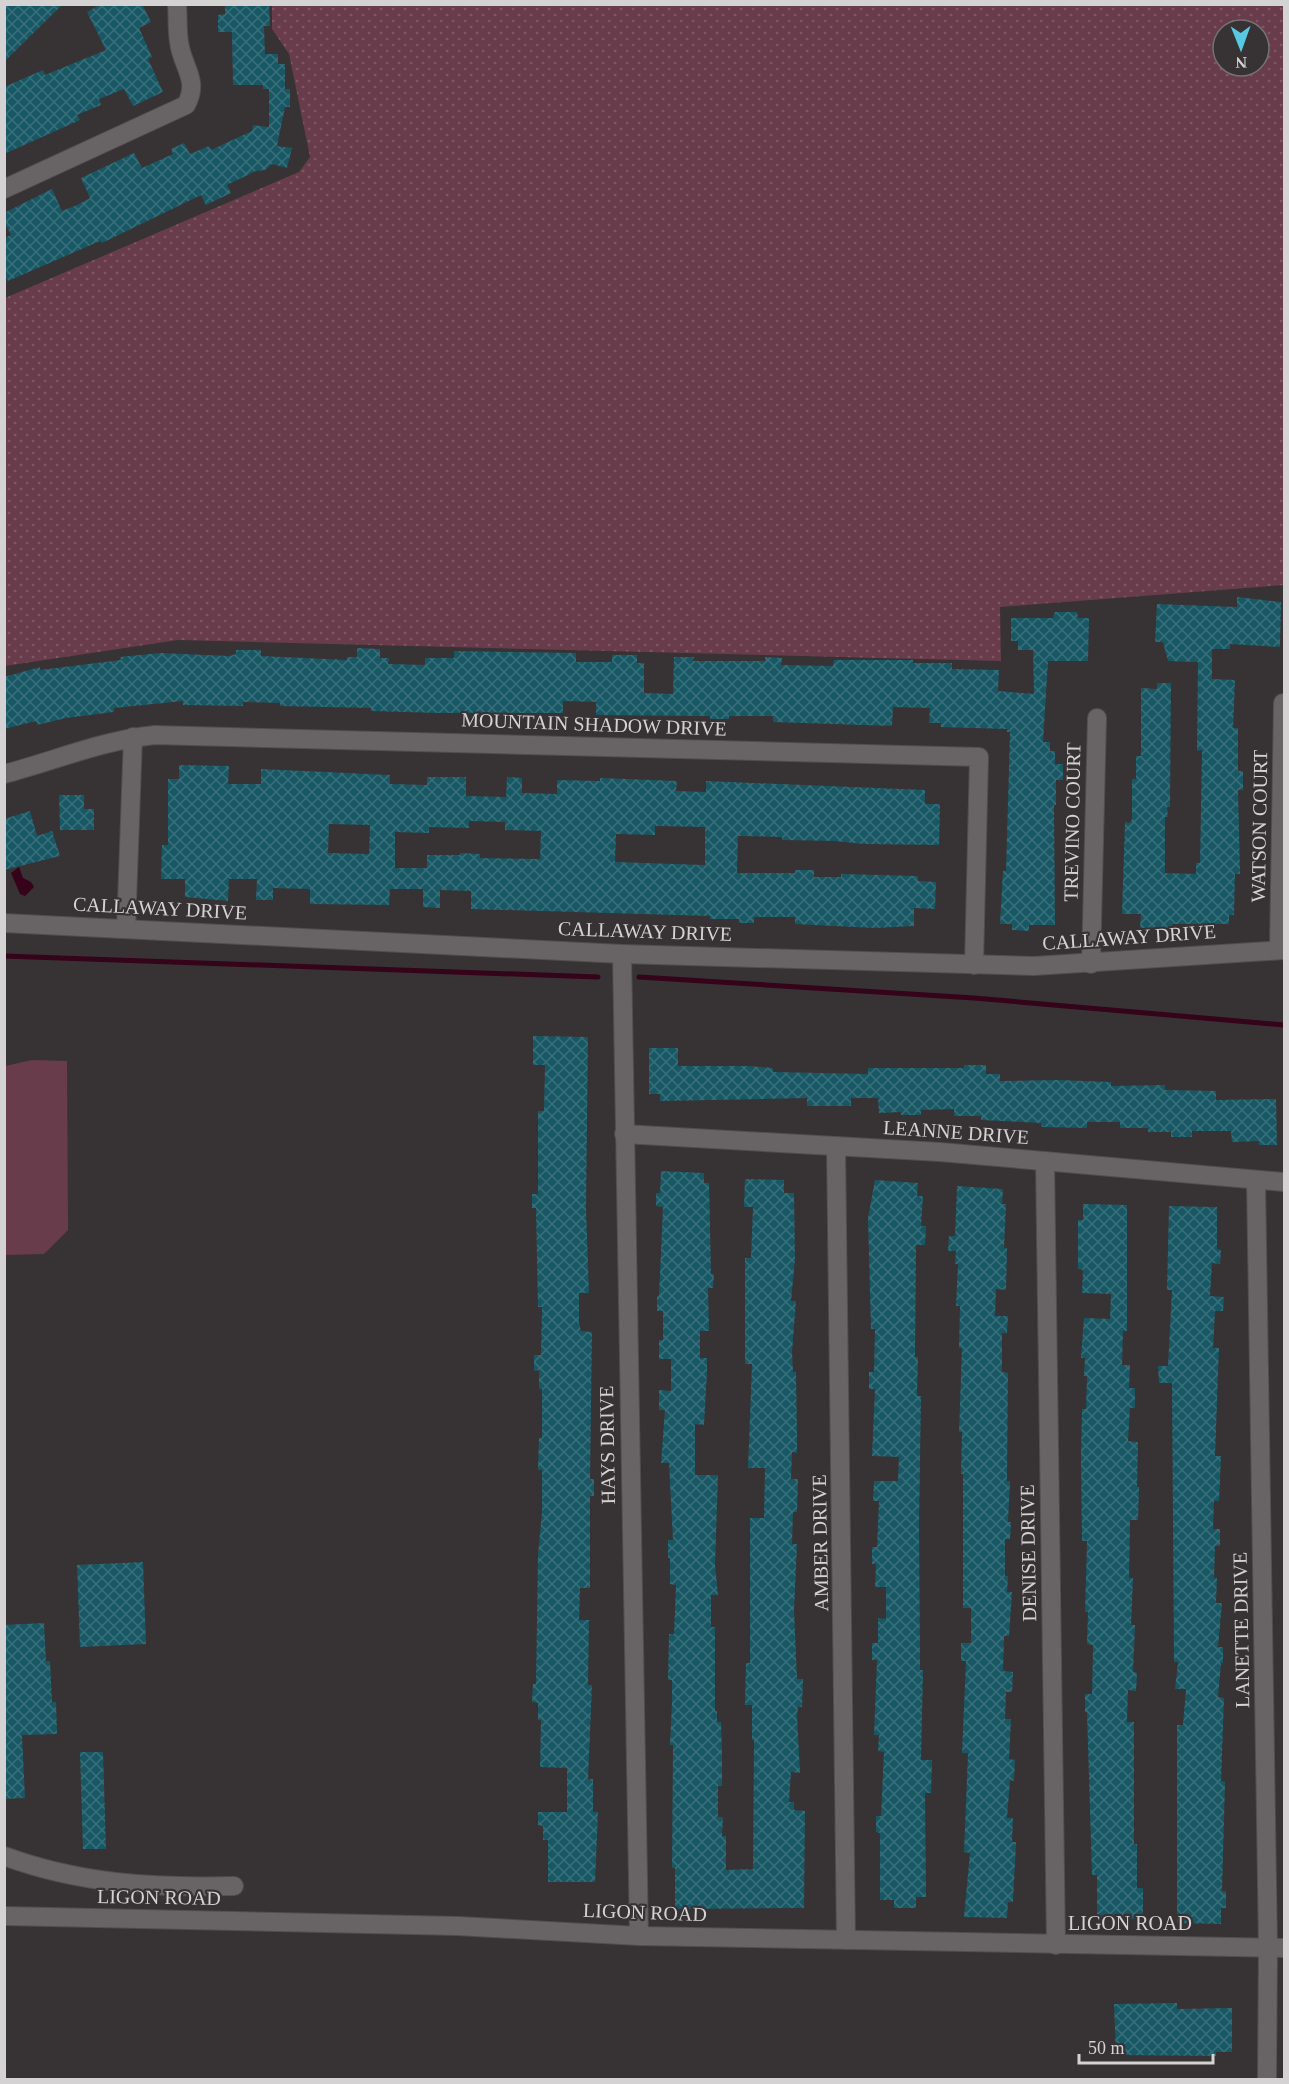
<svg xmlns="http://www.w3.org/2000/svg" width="1289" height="2084" viewBox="0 0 1289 2084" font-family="Georgia,serif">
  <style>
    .grass { fill: url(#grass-dots); fill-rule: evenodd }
    .park { fill: #693c4c }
    .water { fill: #35031a }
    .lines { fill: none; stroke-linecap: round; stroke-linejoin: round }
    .stream { stroke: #35031a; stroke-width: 5 }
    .building { fill: url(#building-cross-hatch); fill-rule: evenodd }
    .minor-casing { stroke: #514e4f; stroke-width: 20 }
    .minor { stroke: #686364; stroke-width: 18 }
    .labels { text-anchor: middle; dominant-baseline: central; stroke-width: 4.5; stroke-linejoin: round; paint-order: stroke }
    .street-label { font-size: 20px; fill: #d5d2d3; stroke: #373233 }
  </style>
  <defs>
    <pattern id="grass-dots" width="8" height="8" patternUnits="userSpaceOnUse" patternTransform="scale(1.5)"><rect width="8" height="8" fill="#693c4c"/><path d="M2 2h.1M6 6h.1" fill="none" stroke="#7e5765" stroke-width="1.8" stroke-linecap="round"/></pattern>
    <pattern id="building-cross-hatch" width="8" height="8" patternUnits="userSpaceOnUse" patternTransform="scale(1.5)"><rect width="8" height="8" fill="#185865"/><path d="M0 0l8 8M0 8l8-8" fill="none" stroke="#396f7a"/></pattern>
  </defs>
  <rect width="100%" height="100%" fill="#373233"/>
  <path class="grass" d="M272,5H1284V585L1000,607L1001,661L178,640L5,666V298L299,172L310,157L289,54L272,29ZM1223,30H1259V66H1223Z"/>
  <polygon class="park" points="32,1060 67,1061 68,1230 44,1254 5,1255 5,1066"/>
  <polygon class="water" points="19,867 23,878 31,882 34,887 25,896 20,894 11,873"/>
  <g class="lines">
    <g class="stream">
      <polyline points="4,956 598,977"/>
      <polyline points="639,977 974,998 1284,1025"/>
    </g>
  </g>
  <g class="building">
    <polygon points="4,4 63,4 4,62"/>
    <polygon points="101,4 142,4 151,22 139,28 152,57 148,59 163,92 133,106 124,89 99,99 101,105 77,115 80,120 4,154 4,87 43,70 45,75 106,50 87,12"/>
    <polygon points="225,4 269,4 270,26 264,26 265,54 278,54 278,64 285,64 285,89 290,89 290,107 285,107 277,146 292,148 287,168 272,164 265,170 256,171 227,185 231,193 206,205 201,195 102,243 100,241 8,281 4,274 4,238 11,235 4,222 4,213 52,189 62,211 77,205 90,198 81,178 134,153 142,168 173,154 171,149 184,143 190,154 209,146 211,150 252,131 253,125 269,127 269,89 263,89 263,85 233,85 232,32 218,32 218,15 225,14"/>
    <polygon points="1237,597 1281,602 1280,647 1230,644 1230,649 1212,649 1212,679 1235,680 1233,728 1238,728 1238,771 1243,771 1243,790 1238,790 1240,874 1235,874 1234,915 1229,915 1229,924 1173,924 1172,928 1140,928 1141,914 1122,914 1125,822 1130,823 1132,819 1132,779 1136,779 1136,756 1141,756 1141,688 1157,689 1157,683 1171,683 1170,807 1167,807 1168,817 1165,817 1165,873 1196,874 1196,863 1200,863 1202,750 1197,751 1198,662 1168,661 1163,642 1155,642 1157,604 1237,607"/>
    <polygon points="1055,612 1077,612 1078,618 1089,618 1088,661 1048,661 1043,742 1050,742 1050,751 1055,751 1055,764 1063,764 1063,780 1056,780 1056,805 1054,805 1055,925 1029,925 1029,931 1012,930 1012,924 1000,924 1003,871 1006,871 1010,732 1007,732 1007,729 941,727 941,723 929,723 930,708 893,707 892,726 773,722 773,716 729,716 729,719 710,719 710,716 596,715 596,702 563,701 563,713 438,713 371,711 371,708 280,706 280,703 243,702 243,706 183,705 183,701 114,708 114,712 66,718 37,725 36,721 4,729 4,677 40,667 40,670 121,660 120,657 160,653 229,656 236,654 236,650 261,650 261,656 347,660 347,657 357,657 357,648 380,649 380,658 389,658 388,664 425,665 425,658 454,658 454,651 576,653 576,662 612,662 612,655 637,655 637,663 644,663 644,693 673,694 674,657 694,657 693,661 765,661 765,657 782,658 781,665 833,666 834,660 913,660 913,663 952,663 952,669 999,670 998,691 1034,694 1033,650 1018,650 1018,641 1011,641 1011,618 1053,618"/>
    <path d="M179,765L229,766L228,784H261V769L390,775V784L427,785V777H466V796L506,797L507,777L522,778V793L557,794V780L600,781V778L677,781L676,791L706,792V781L925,790V804H940L939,845L863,844L836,841L782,840V837L738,836L737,873H795V870H814V877H841V874L918,876V881L936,882L935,909L914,908V926L875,928L795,924V917H754V923H739V919H710V916L471,909V891L440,890V908L423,907V889H390L389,905L310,904V889L273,888V900H256L257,879H229L228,901L185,897V879H161L162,845H168V779H179ZM469,821L505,822V830L541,831L540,859L480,858V854L460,853V855H427V868H395V832L429,833V827L469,828ZM329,824L370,825L369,854L328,853ZM655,826L705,827V865L615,862L616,834L655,835Z"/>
    <polygon points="59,795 84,795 84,809 94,809 94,830 60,830"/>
    <polygon points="30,811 37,836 52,831 60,856 4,870 4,819"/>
    <polygon points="533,1036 588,1037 586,1209 589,1293 579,1293 579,1323 581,1331 592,1332 590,1479 594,1479 594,1496 590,1496 590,1588 580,1588 579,1620 589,1620 588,1685 592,1685 588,1779 593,1779 593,1812 598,1812 595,1882 548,1882 548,1840 543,1840 543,1826 538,1825 538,1812 567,1812 567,1768 540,1767 541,1720 538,1720 538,1703 532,1702 533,1684 536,1684 538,1555 542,1512 542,1470 538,1470 539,1438 542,1438 542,1389 539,1389 539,1370 534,1371 534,1355 541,1355 542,1307 538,1307 536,1208 532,1208 532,1194 538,1194 538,1111 544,1111 545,1065 533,1065"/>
    <polygon points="649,1048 678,1048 678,1066 747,1066 773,1068 773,1072 868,1074 868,1068 964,1068 964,1065 986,1065 986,1074 1000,1074 1000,1081 1058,1080 1111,1082 1111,1086 1165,1085 1165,1090 1216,1091 1216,1100 1276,1099 1277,1145 1259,1145 1259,1141 1232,1142 1231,1131 1192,1131 1192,1137 1171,1137 1171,1132 1148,1132 1148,1128 1120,1128 1120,1122 1087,1122 1087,1128 1042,1127 1041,1123 981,1120 981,1116 954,1116 954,1109 921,1110 921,1115 901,1115 901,1112 879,1113 878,1098 851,1098 851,1106 807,1106 807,1098 660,1101 660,1094 649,1094"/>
    <polygon points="661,1171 704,1173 704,1183 709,1183 711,1274 714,1274 713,1288 708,1288 709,1331 700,1331 700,1358 707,1358 707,1372 704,1425 695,1424 695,1475 718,1475 715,1565 718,1595 711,1595 711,1627 715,1627 715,1711 717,1711 717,1722 721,1722 722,1756 722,1786 718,1786 718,1817 723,1817 722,1836 726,1836 726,1870 753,1869 754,1740 752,1740 752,1705 745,1705 746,1663 750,1663 750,1518 764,1518 765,1468 748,1468 752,1364 745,1364 745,1258 751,1258 753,1207 744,1207 745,1179 784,1180 784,1193 794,1193 795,1259 791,1301 796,1301 792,1352 793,1372 796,1372 797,1435 797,1453 792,1452 791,1479 798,1479 797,1512 793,1512 792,1544 797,1544 794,1610 797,1679 803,1679 802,1707 798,1707 797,1716 800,1773 791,1772 789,1802 794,1802 794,1810 805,1811 804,1908 675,1909 675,1868 672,1868 673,1745 670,1745 672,1703 672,1680 668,1680 669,1634 674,1634 676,1585 670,1584 670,1558 668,1558 668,1540 673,1540 669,1463 661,1463 665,1410 659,1410 659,1390 671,1391 671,1359 659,1359 659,1340 663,1340 663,1311 657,1311 657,1296 659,1296 663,1207 656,1206 656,1193 660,1193"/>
    <polygon points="875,1180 918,1183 917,1196 923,1196 921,1226 926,1226 925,1245 916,1245 915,1357 918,1357 917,1396 921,1396 919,1523 920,1670 923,1670 921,1760 932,1760 931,1793 925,1793 926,1897 916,1897 916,1908 894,1908 894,1900 880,1900 880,1833 876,1832 876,1816 881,1816 884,1752 878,1751 879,1735 874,1735 877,1660 872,1660 872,1643 878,1643 878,1618 886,1619 886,1587 875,1587 876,1564 872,1564 872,1547 877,1547 879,1501 873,1501 874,1481 898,1481 899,1457 872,1456 875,1389 869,1389 869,1372 874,1372 875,1329 871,1329 868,1218"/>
    <polygon points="957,1186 1003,1189 1002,1204 1006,1204 1004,1248 1007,1248 1006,1290 996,1289 995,1316 1008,1316 1007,1333 1002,1333 1002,1372 1008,1373 1007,1481 1010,1481 1008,1522 1011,1522 1010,1539 1005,1539 1005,1576 1008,1576 1007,1592 1012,1592 1009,1636 1004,1636 1003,1671 1013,1672 1012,1692 1006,1692 1005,1719 1011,1719 1009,1759 1015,1760 1014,1781 1010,1780 1007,1818 1013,1818 1012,1842 1016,1842 1013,1902 1008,1902 1007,1918 964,1917 970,1853 964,1852 968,1753 962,1753 966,1661 961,1661 961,1643 971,1643 971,1608 963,1608 963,1474 961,1474 962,1432 959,1432 962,1348 959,1348 960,1306 956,1306 958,1264 955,1264 956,1251 948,1251 949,1236 955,1236"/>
    <polygon points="1083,1204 1127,1205 1127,1331 1123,1331 1122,1365 1130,1365 1129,1388 1135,1388 1135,1408 1130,1408 1128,1441 1138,1442 1137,1487 1139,1487 1138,1520 1130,1520 1129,1578 1133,1578 1131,1625 1135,1625 1133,1672 1137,1673 1136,1691 1128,1690 1127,1722 1134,1722 1134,1844 1137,1844 1137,1888 1143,1888 1143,1919 1097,1918 1097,1875 1092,1875 1087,1712 1085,1712 1085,1694 1092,1694 1093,1650 1093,1645 1087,1644 1088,1612 1085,1612 1087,1541 1082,1541 1081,1457 1082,1409 1086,1409 1087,1376 1084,1376 1085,1358 1081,1358 1084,1318 1110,1319 1111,1294 1082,1293 1083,1270 1078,1269 1078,1220 1083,1220"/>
    <polygon points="1169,1206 1217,1207 1217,1249 1221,1250 1220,1264 1212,1263 1210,1296 1224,1297 1223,1311 1215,1311 1213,1348 1219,1348 1215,1456 1221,1456 1219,1501 1214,1501 1213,1529 1220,1529 1220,1546 1215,1546 1214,1578 1217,1578 1216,1603 1222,1603 1218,1647 1223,1647 1223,1663 1221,1663 1218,1697 1224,1698 1221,1781 1225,1782 1222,1891 1226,1891 1226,1908 1221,1908 1221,1924 1177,1923 1177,1725 1183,1725 1186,1689 1175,1689 1178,1662 1174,1662 1172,1383 1159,1383 1158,1366 1168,1366 1172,1290 1167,1290"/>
    <polygon points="143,1562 146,1644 80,1647 77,1565"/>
    <polygon points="44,1623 46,1661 50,1661 52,1702 56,1702 57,1734 22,1735 25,1798 4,1799 4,1625"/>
    <polygon points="80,1752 103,1752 106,1849 83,1849"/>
    <polygon points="1177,2003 1177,2009 1232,2008 1232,2052 1216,2052 1216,2056 1116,2055 1114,2004"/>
  </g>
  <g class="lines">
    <g class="minor-casing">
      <g id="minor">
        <path d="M4,189L186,105C200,80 182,67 179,42C177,30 178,17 177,4"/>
        <path d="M4,774C54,761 103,740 155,735L979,757L974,965"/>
        <polyline points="4,923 622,954 1034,966 1284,950"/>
        <polyline points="126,929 133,737"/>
        <polyline points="1279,950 1283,703"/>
        <polyline points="622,954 639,1936"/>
        <polyline points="1091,964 1097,718"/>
        <polyline points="624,1134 940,1152 1284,1182"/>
        <polyline points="836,1146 846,1940"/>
        <polyline points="1045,1161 1056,1945"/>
        <polyline points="1256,1180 1268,1947 1267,2080"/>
        <path d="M4,1856C80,1884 154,1888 234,1886"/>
        <polyline points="4,1916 458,1926 639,1936 1284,1948"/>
      </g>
    </g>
    <use href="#minor" class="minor"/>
  </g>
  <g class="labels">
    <g class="street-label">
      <text transform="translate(594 724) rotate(2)">MOUNTAIN SHADOW DRIVE</text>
      <text transform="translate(1072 822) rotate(-89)">TREVINO COURT</text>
      <text transform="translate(1259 826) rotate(-89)">WATSON COURT</text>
      <text transform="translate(160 908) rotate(3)">CALLAWAY DRIVE</text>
      <text transform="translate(645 931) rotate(2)">CALLAWAY DRIVE</text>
      <text transform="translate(1129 937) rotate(-4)">CALLAWAY DRIVE</text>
      <text transform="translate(956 1132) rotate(4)">LEANNE DRIVE</text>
      <text transform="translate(607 1445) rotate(-91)">HAYS DRIVE</text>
      <text transform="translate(820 1543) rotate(-91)">AMBER DRIVE</text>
      <text transform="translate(1028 1553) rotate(-91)">DENISE DRIVE</text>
      <text transform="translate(1241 1630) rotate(-91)">LANETTE DRIVE</text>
      <text transform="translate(159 1897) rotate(1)">LIGON ROAD</text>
      <text transform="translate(645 1912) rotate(2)">LIGON ROAD</text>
      <text x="1130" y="1923">LIGON ROAD</text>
    </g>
  </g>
  <rect width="1289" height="2084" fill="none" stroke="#d5d2d3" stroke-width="12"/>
  <g transform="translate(1241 48) rotate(179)"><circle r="28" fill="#373233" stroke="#767273" stroke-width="1.5"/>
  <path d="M0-4.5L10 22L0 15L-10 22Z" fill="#57c9e2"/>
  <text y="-9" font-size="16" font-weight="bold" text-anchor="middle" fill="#d5d2d3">N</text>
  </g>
  <path d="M1079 2054v9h134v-9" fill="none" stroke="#d5d2d3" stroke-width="3"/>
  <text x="1088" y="2054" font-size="18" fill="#d5d2d3" stroke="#373233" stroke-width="4.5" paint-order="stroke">50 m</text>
</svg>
